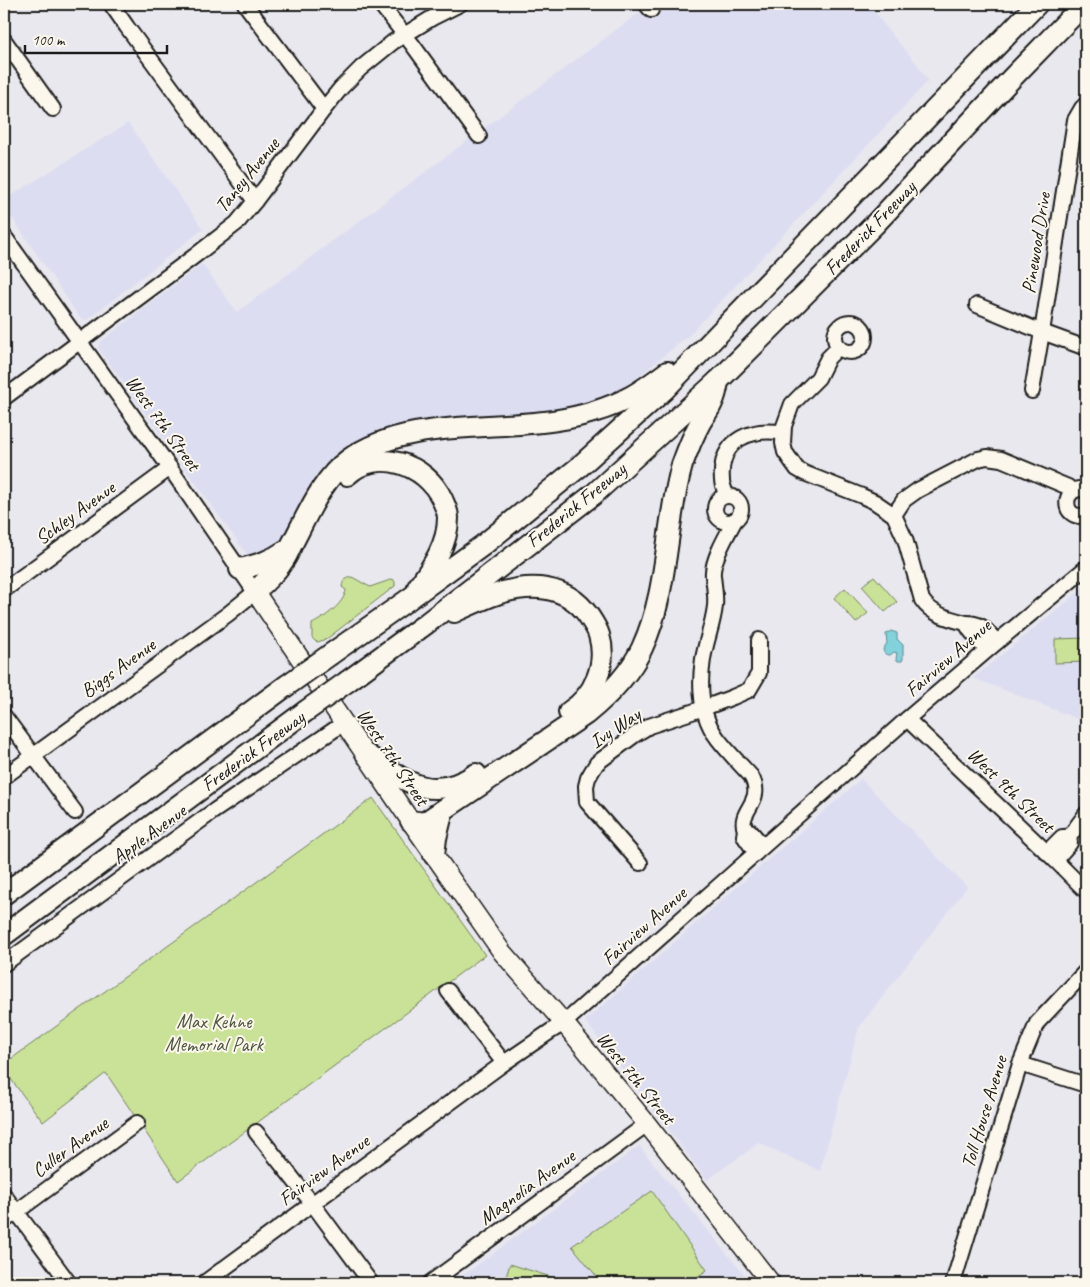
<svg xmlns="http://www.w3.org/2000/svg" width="1090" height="1287" viewBox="0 0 1090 1287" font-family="Caveat,sans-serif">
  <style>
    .built { fill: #dcddf1 }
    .green { fill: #c9e298; stroke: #727f5a }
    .water { fill: #82d2dc; stroke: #59898f }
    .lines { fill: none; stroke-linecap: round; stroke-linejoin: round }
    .minor-casing { stroke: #1c1c1c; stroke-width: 18 }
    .major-casing { stroke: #1c1c1c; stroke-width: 21 }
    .highway-casing { stroke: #1c1c1c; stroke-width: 24 }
    .minor { stroke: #fbf7ec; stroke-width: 14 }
    .major { stroke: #fbf7ec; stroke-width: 18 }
    .highway { stroke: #fbf7ec; stroke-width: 20 }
    .highway-bridge-casing { stroke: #1c1c1c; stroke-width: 24; stroke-linecap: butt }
    .highway-bridge { stroke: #fbf7ec; stroke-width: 20 }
    .labels { text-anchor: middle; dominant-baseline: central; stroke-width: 4; stroke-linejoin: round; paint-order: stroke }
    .street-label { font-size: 20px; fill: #1c1c1c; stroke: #fbf7ec }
    .park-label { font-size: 20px; fill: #505741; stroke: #fbf7ec }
  </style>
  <rect width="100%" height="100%" fill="#e9e8ef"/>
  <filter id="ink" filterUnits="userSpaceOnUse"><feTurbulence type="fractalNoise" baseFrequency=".02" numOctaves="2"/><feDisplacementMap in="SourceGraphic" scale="10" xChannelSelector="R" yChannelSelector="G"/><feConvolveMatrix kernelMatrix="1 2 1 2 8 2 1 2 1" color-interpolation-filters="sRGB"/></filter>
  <g filter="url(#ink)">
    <g class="built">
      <polygon points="651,4 870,4 887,29 917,64 928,81 690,334 619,393 585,406 548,414 420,422 389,430 364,439 341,452 322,468 294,522 274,551 251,560 98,348 100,342 202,264 237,312"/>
      <polygon points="128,123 203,229 87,320 80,318 4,206 4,200"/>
      <polygon points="1086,586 1086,722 973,678 1022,638"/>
      <polygon points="861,779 967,887 859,1027 820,1171 759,1143 707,1180 585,1021 762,865"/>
      <polygon points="639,1146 751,1283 453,1283"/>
    </g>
    <g class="green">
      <polygon points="874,576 897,602 885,612 862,586"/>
      <path d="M352,577L370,587L393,579L395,582V586L328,638L318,642L315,641L312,638V624C324,618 344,604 346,590L342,587C343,580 345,579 352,577Z"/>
      <polygon points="845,588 868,613 856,623 834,598"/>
      <polygon points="1086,638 1086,662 1055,663 1055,639"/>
      <polygon points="373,798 485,955 178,1181 106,1073 43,1122 4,1070 4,1064"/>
      <polygon points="652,1191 707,1270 688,1283 602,1283 572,1246"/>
      <polygon points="510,1264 570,1283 504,1283"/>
    </g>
    <path class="water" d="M891,631L897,633V639L903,645V659L902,661H898L896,659L897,653L894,652L890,655C886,655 884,654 883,650L887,643L886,634Z"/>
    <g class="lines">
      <g class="minor-casing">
        <g id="minor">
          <polyline points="111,4 127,27 255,201"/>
          <polyline points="245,4 324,109"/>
          <polyline points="380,4 412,44 479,136"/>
          <polyline points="646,4 651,10"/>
          <polyline points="4,40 53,109"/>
          <polyline points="4,236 170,468 255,592 228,614 4,777"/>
          <polyline points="977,305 1042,332 1086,348"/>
          <circle cx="850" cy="337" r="15"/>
          <path d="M839,347L828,358L818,378L792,404L784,426L783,443L785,452L792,462L797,469L804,473L862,496L875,502L894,515L905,539L922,600C932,615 950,619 966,623"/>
          <polyline points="1032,391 1042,332 1075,120 1082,108 1086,104"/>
          <polyline points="4,398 192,258 237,223 255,201 324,109 341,88 361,68 393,42 432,18 460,4"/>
          <path d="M1086,490C1062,483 1060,522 1086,515"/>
          <path d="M726,495C725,490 722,485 722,480C720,456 731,438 755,433C764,430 774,432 783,432"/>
          <circle cx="728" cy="509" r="13"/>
          <polyline points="894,515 904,500 918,490 978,459 987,457 1001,459 1068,487 1071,492"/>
          <path d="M735,520C728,533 711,561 713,576C714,586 716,596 715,606C713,624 706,641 703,659C699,686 700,716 718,739C728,752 740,764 751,776C766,802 737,810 745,830"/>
          <polyline points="4,590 170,468"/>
          <path d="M986,650L970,630L966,623C983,623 986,631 997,642"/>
          <polyline points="4,716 75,812"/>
          <polyline points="907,719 1055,860 1086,891"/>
          <polyline points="1069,837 1086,814"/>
          <polyline points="1047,852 1062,837 1069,837 1070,843 1055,860"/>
          <polyline points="756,853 744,836 745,830 750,831 763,846"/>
          <polyline points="640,863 587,802 586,786 588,778 592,771 597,763 636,734 649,726 704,708 733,697 749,690 759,673 759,640"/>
          <polyline points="4,964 211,813 344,723"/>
          <polyline points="448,991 504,1063"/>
          <polyline points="1020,1064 1086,1085"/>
          <polyline points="256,1132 312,1203 371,1283"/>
          <polyline points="4,1195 69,1283"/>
          <polyline points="4,1221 137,1123"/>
          <polyline points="204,1283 504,1063 551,1031 564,1023 907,719 997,642 1086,568"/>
          <polyline points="430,1283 647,1124"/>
          <polyline points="953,1283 1020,1064 1037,1023 1086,971"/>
        </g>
      </g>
      <g class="major-casing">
        <polyline id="major" points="255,592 416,829 502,952 564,1023 647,1124 771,1283"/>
      </g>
      <g class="highway-casing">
        <g id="highway">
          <path d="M347,475C378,447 426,464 442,499C445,506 448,511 448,518C448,544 433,566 418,587"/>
          <path d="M240,569C257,565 271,561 285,551"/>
          <path d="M255,592C264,582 276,573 283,561C287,556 289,550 292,544C307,516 322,479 348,460C405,418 491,431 558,420C579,417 611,408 630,397C643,390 655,381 667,372"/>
          <path d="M454,612C483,599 514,583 547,589C564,592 578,601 588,615C592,621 597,628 599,635C608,665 594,696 569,712"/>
          <polyline points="331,654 409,599 482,546 579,467 665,389 1037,4"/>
          <polyline points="348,681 427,623 594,494 719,380 875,224 1011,79 1084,4"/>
          <path d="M367,755C405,781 431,804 476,774"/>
          <path d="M411,821L424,823L586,714C608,696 630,674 642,648C669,590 665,525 682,465C687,451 693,436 700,423C704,416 709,410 712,403C715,397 717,389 718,381"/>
          <polyline points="434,855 436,838 443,810"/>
          <polyline points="4,894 286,686"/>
          <polyline points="4,935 306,711"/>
        </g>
      </g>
      <use href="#minor" class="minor"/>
      <use href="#major" class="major"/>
      <use href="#highway" class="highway"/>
      <g class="highway-bridge-casing">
        <g id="highway-bridge">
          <polyline points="286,686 331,654"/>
          <polyline points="306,711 348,681"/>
        </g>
      </g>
      <use href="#highway-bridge" class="highway-bridge"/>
    </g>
  </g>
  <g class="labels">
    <g class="street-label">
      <text transform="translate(247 175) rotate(-51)">Taney Avenue</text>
      <text transform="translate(870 228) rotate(-46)">Frederick Freeway</text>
      <text transform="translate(1036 243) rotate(-81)">Pinewood Drive</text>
      <text transform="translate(163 423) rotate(54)">West 7th Street</text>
      <text transform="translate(576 505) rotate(-39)">Frederick Freeway</text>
      <text transform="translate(75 513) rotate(-36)">Schley Avenue</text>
      <text transform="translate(948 658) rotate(-41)">Fairview Avenue</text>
      <text transform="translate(118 668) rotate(-36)">Biggs Avenue</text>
      <text transform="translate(615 728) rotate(-34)">Ivy Way</text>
      <text transform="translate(253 751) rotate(-36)">Frederick Freeway</text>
      <text transform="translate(393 757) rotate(56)">West 7th Street</text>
      <text transform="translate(1011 790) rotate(44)">West 9th Street</text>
      <text transform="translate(149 834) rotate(-36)">Apple Avenue</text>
      <text transform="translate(644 926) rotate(-42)">Fairview Avenue</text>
      <text transform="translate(636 1078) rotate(51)">West 7th Street</text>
      <text transform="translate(984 1112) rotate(-73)">Toll House Avenue</text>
      <text transform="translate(70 1147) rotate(-36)">Culler Avenue</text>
      <text transform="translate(324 1170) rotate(-36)">Fairview Avenue</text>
      <text transform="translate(527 1187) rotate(-36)">Magnolia Avenue</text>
    </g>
    <g class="park-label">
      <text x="214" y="1021">Max Kehne<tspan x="214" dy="23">Memorial Park</tspan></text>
    </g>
  </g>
  <rect width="1090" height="1287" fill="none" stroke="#fbf7ec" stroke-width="20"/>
  <rect x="10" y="10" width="1070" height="1267" fill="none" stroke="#1c1c1c" stroke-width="2" filter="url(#ink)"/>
  <path d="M25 45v8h142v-8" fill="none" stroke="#1c1c1c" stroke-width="2.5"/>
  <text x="32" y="45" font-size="15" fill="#1c1c1c" stroke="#fbf7ec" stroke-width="4" paint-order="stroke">100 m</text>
</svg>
